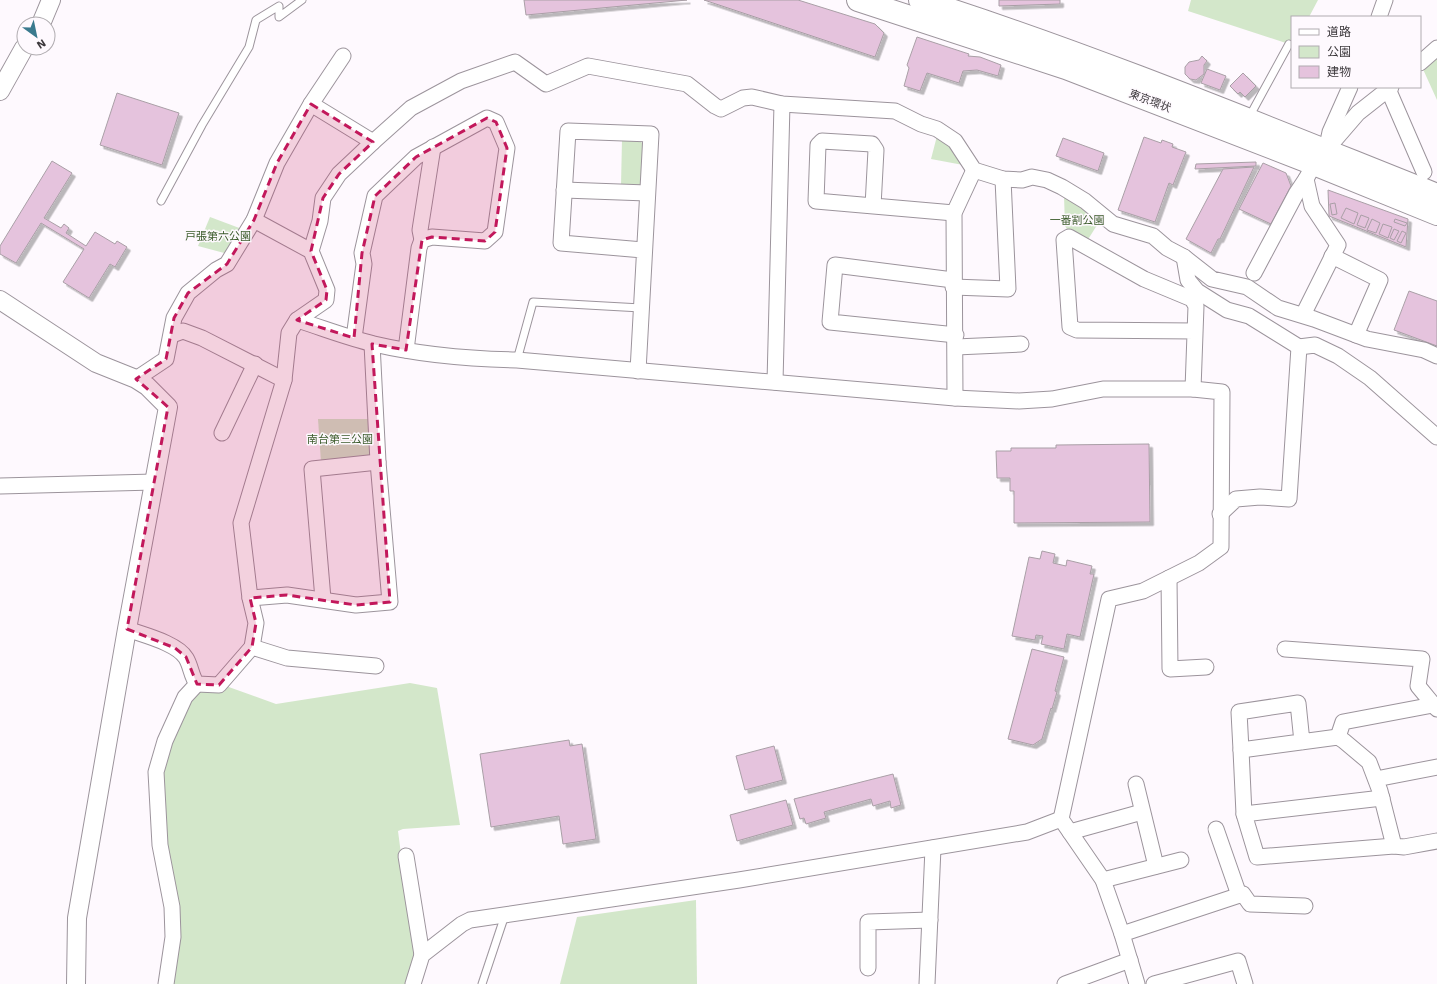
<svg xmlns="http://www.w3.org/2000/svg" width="1437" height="984" viewBox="0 0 1437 984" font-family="'Work Sans','Noto Sans JP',sans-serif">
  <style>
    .green { fill: #d3e7ca }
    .building { fill: #e5c3dd; stroke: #a99fa6; filter: url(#shadow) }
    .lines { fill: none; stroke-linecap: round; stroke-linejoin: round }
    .service-casing { stroke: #9c949c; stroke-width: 9 }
    .minor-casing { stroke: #9c949c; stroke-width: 17 }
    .tertiary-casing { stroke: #9c949c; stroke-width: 20 }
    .trunk-casing { stroke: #9c949c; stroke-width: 24 }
    .service { stroke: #fff; stroke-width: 7 }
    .minor { stroke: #fff; stroke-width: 15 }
    .tertiary { stroke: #fff; stroke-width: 18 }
    .trunk { stroke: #fff; stroke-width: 22 }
    .marked { fill: #c2185b; fill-opacity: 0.2; stroke: #c2185b; stroke-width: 3; stroke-dasharray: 8 5; stroke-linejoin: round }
    .labels { text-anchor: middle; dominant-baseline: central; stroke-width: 3; stroke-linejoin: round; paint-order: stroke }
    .street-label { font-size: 11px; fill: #3c383c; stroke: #fef9fe }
    .park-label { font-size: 11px; fill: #3b5b2b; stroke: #fef9fe }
  </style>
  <defs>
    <filter id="shadow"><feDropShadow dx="3.5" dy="3.5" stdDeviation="0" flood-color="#0004"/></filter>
  </defs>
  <rect width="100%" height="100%" fill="#fef9fe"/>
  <g class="green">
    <polygon points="1191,0 1318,0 1309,17 1292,17 1292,45 1188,11"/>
    <polygon points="1437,55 1437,100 1422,67"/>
    <polygon points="937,136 950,144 963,165 931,159"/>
    <polygon points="622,139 640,140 643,145 642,184 637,187 621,186"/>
    <polygon points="1064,196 1080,206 1099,222 1087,241 1067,229 1065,226"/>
    <polygon points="210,217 242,229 228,254 198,246"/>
    <polygon points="318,419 368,419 371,454 368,458 321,462"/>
    <polygon points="410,683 437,688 460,825 403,829 398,831 414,954 405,984 169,984 159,774 191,698 201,690 226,686 276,704"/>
    <polygon points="696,900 697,984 560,984 577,917"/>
  </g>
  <g class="building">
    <polygon points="524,0 687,0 526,15"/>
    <polygon points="704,0 798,0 875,24 884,33 875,57"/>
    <polygon points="999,0 1060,0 1060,4 999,6"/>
    <polygon points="917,37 969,54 968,56 980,57 1001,65 998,76 977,70 963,71 959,83 927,73 920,91 904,86 909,68 907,65"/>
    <polygon points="1202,56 1207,61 1204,65 1204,74 1196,80 1190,79 1185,74 1185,67 1189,62 1199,60"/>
    <polygon points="1207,69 1226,76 1220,90 1201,83"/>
    <polygon points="1243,73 1256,86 1245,97 1240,92 1238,94 1230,86"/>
    <polygon points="117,93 179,113 162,165 100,145"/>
    <polygon points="1144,137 1161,143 1162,140 1173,144 1172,147 1186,152 1173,185 1169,183 1155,222 1118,210"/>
    <polygon points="1063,138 1104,153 1098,171 1056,156"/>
    <polygon points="52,161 72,173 44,218 61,228 64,224 69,228 66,233 86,246 95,232 115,244 117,241 127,247 115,267 110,264 89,298 63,282 84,249 41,223 16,263 0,254 0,246"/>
    <polygon points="1256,162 1256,166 1195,169 1196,164"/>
    <polygon points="1263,163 1286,173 1291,186 1271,224 1239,209"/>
    <polygon points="1254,167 1220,239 1218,239 1211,253 1186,239 1223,169"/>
    <polygon points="1328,190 1408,219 1406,247 1329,216"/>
    <polygon points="1335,203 1337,214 1332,215 1330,204"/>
    <polygon points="1346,208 1358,213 1354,224 1341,218"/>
    <polygon points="1361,215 1369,218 1365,228 1357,225"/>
    <polygon points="1372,219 1380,223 1376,233 1367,230"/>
    <polygon points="1395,219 1407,223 1405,226 1394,222"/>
    <polygon points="1383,224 1392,227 1388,238 1379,234"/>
    <polygon points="1394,229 1399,231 1394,240 1390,238"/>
    <polygon points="1402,231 1406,233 1401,243 1397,241"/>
    <polygon points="1409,291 1437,301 1437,346 1394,330"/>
    <polygon points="1149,444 1150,522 1014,523 1014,491 1010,491 1010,478 997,478 996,451 1011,451 1011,448 1056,448 1056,445"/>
    <polygon points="1042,551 1055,554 1053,563 1066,566 1067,560 1092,566 1090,574 1094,574 1080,637 1067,634 1064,649 1041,644 1043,636 1036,635 1035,640 1012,636 1029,557 1040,559"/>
    <polygon points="1032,649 1064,657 1055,691 1057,692 1052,709 1051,708 1042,739 1033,745 1008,739"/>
    <polygon points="569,740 570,746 582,744 596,839 563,844 559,816 491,827 480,754"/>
    <polygon points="774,746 783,780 745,790 736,756"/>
    <polygon points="893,774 901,805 891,808 890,801 873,806 871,799 824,812 826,818 806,824 804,818 800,819 794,799"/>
    <polygon points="786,800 793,825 737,841 730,815"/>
  </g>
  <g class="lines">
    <g class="service-casing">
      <g id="service">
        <polyline points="1253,110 1289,44"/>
        <polyline points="161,201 202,125 249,47 256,20 279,6 279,17 302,0"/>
        <polyline points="517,360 533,302 641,308"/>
        <polyline points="482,984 505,915"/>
      </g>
    </g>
    <g class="minor-casing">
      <g id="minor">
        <polyline points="1379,17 1385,0"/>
        <polyline points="1420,63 1437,48"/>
        <polyline points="1388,89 1424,172"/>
        <polyline points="311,104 373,142"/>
        <polyline points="1327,146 1330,132 1350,87"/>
        <polyline points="564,190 647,193"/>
        <polyline points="873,206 876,150 872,144 822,141 818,145 816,201 954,213"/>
        <path d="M254,220L311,251L327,290L326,300L297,320C323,328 348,338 374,344C421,355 468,359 517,360L955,398L1019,401L1052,399L1103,389H1193L1222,392L1221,547L1199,563L1143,591L1109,599L1061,819L1103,880L1122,934L1137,984"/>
        <polyline points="422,240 420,230 433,147"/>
        <polyline points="311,251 320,221 323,198 339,174 373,142 411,108 461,81 515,62 546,84 588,66 687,84 715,106 721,109 743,98 752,97 782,104 895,111 921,124 937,129 955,141 974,170 1003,179 1022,180 1032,177 1047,180 1062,187 1085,201 1113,224 1153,236 1167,248 1184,257 1212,279 1247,287 1278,308 1314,319 1367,339 1424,350 1437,356"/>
        <polyline points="1332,256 1380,280 1356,335"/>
        <polyline points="1184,257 1188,280 1197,291 1227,310 1249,316 1299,347"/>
        <polyline points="1254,273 1296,194 1306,179"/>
        <polyline points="953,280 835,265 830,322 956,335"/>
        <polyline points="953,287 1008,289 1003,179"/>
        <polyline points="1303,315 1338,245 1312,206 1306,179 1314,164 1358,113 1391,87"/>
        <polyline points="172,335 183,331 202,338 284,380"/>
        <polyline points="354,338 364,264 362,253 375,196 416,157 487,118 496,122 507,148 495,232 485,241 432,237 422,240 419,248 406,350"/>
        <polyline points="956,347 1021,344"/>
        <polyline points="638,371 651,134 568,131 561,243 643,250"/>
        <polyline points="136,379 166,359 174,318 188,293 216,270 227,264 254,220 277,163 311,104 343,56"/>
        <polyline points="775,382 782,104"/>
        <polyline points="1193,389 1196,306 1192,299 1144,279 1069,237 1064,240 1070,327 1077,330 1195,331"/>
        <polyline points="955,398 954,213 974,170"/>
        <polyline points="222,433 255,364"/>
        <polyline points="0,486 154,482"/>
        <polyline points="1220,514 1236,499 1260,497 1289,499 1299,347 1315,345 1338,356 1370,378 1437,437"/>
        <polyline points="1169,578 1170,669 1206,667"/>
        <polyline points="250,598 287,595 356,605 390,602 378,462 372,344"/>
        <polyline points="323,599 312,469 378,462"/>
        <path d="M127,629C143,635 177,643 186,658C191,666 191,676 197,684L219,685L252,647L287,658L376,666"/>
        <polyline points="252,647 256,623 250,598 241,523 284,380 289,333 297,320"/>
        <polyline points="1285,649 1422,659 1418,686 1437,709"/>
        <polyline points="1338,737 1343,722 1433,705"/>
        <polyline points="1302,742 1298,703 1239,712 1241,750 1338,737 1344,741 1369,762 1380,791 1394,846 1404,847 1437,841"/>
        <polyline points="1241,750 1244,814"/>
        <polyline points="1376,779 1437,767"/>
        <polyline points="1136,784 1156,866"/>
        <polyline points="1382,798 1244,814 1257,857 1394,846"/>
        <polyline points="1216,829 1239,895"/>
        <polyline points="1070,832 1142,812"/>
        <polyline points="406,856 422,955"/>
        <polyline points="1103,880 1181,860"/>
        <polyline points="1122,934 1243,894 1250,904 1305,906"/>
        <polyline points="868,968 868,922 930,920"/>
        <polyline points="166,984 173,937 172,907 160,845 156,772 165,741 185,697 197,684"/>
        <polyline points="413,984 422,955 462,924 470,920 739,880 1027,832 1061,819"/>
        <polyline points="927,984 933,848"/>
        <polyline points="1065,984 1130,960"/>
        <polyline points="1154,984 1238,961 1245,984"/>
      </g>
    </g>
    <g class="tertiary-casing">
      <g id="tertiary">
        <polyline points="41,24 51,0"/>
        <polyline points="0,91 24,48"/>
        <polyline points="0,300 96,363 136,379 147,386 168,407 127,629 77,918 76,984"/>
      </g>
    </g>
    <g class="trunk-casing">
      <g id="trunk">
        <polyline points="858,0 1066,68 1314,164 1437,214"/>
        <path d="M920,0C1096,56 1266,127 1437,195"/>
      </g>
    </g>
    <use href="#service" class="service"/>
    <use href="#minor" class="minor"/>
    <use href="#tertiary" class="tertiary"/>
    <use href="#trunk" class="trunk"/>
  </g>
  <path class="marked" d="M311,104L373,142L339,174L323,198L311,251L327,290L326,300L297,320L354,338L362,253L375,196L416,157L487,118L496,122L507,148L495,232L485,241L432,237L422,240L406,350L372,344L390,602L356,605L287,595L250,598L256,623L252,647L219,685L197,684L186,657L175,648L127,629L168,407L136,379L166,359L174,318L188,293L227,264L254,220L277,163Z"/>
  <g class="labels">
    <g class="street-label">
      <text transform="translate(1150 101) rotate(21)">東京環状</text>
    </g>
    <g class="park-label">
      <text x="1077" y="220">一番割公園</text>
      <text x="218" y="236">戸張第六公園</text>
      <text x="340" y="439">南台第三公園</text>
    </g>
  </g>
  <rect x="1291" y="16" width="130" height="72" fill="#fef9fe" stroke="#b0acb0"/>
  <rect x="1299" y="29" width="20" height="6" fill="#ffffff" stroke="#b0acb0"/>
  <text x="1327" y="36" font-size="12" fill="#3c383c">道路</text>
  <rect x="1299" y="46" width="20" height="12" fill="#d3e7ca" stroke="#b0acb0"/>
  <text x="1327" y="56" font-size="12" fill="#3c383c">公園</text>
  <rect x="1299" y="66" width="20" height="12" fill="#e5c3dd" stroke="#b0acb0"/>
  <text x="1327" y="76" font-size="12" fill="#3c383c">建物</text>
  <g transform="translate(36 36) rotate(147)"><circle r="19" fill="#fef9fe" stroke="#b0acb0"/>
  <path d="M0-3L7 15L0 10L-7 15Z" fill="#3a7a8e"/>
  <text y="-6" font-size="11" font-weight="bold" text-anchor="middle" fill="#3c383c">N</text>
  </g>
</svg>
